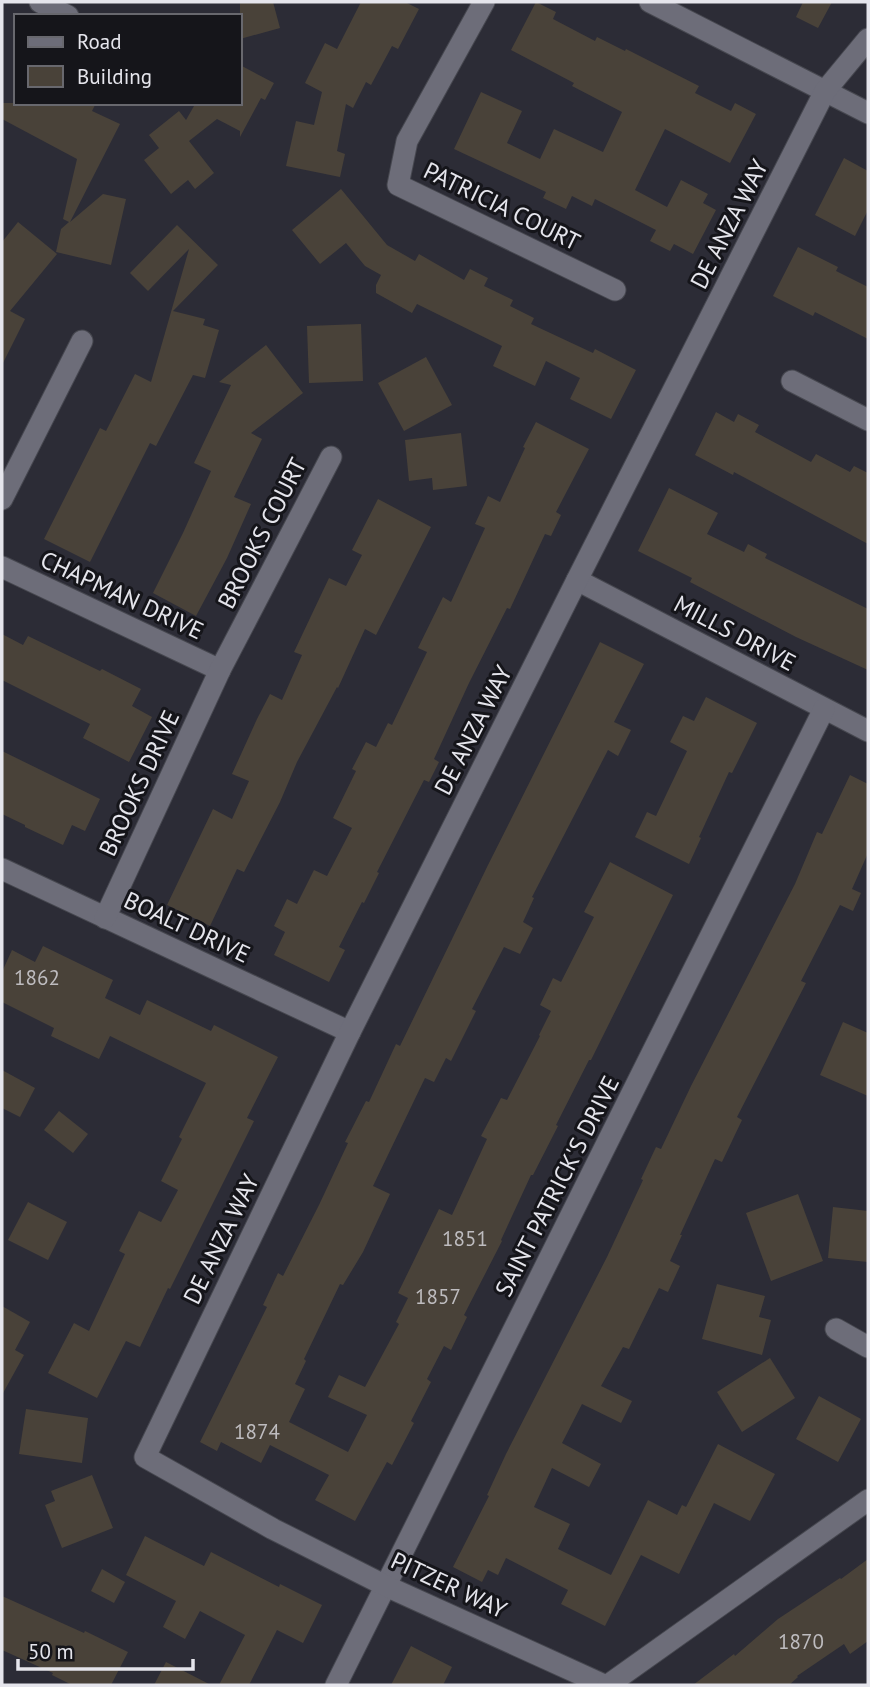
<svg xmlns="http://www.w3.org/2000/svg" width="870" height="1687" viewBox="0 0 870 1687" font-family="'PT Sans',sans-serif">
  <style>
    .building { fill: #494239 }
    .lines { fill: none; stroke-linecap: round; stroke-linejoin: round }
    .street-casing { stroke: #46474f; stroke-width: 23 }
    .street { stroke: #6d6d79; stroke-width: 21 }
    .labels { text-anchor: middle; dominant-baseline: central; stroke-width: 6; stroke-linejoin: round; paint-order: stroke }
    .number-label { font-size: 21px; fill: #bebcbf }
    .street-label { font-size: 24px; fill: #e5e5ec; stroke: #15151a }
  </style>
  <rect width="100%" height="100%" fill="#2c2c36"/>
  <g class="building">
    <polygon points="240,2 273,2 280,28 240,39"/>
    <polygon points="361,2 405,2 419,9 398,49 392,46 371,85 366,82 353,108 346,104 337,151 345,154 340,177 286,166 296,121 314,125 322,92 305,83 325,43 337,49"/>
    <polygon points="536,2 556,12 553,19 595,41 597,37 625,51 626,49 699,86 695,93 731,111 735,103 756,114 730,163 665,129 635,190 667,207 681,180 708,194 703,203 716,210 693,254 674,244 670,251 650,241 656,230 595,199 592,206 572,196 566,209 543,198 546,192 454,149 481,92 522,111 507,143 540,159 554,129 603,152 622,112 572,86 574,83 511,50"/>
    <polygon points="803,2 832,2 818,28 796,17"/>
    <polygon points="240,65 274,83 265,100 261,98 240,137 240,131 217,119 189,141 214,173 195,189 188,180 171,194 144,160 159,148 149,135 179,111 186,120 194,106 188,103 240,103"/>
    <polygon points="2,103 96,103 92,111 120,124 70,222 103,194 126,199 111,265 56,252 61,229 69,222 63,219 77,159 2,119"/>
    <polygon points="844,158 868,171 868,210 855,236 815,215"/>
    <polygon points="341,189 387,245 415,261 419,254 464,280 470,269 488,278 484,286 513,300 510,306 534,318 531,324 593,353 595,349 636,370 611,419 570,399 580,378 546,361 535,386 493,366 502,346 417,304 412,313 376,293 376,285 381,275 365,266 346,243 320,264 292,230"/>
    <polygon points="18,222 57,254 10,311 25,319 2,365 2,242"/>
    <polygon points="177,225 218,265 173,311 205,319 203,325 219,330 205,378 193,375 156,446 150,443 90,562 44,539 100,428 106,431 135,374 151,382 189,249 148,291 130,273"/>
    <polygon points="798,247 838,267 836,271 868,287 868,339 815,312 813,316 773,296"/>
    <polygon points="361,324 363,381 309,383 307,326"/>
    <polygon points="266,345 303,393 251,433 262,439 234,497 251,504 227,558 196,616 153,593 183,533 211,471 194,463 231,385 219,382"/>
    <polygon points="426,357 452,405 404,431 378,383"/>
    <polygon points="716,412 734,422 738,414 759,425 755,432 811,462 816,454 850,472 854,466 868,473 868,544 734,472 733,475 695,455"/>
    <polygon points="536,422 589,449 556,512 561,515 551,536 545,534 510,609 507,608 469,683 434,759 439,762 429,782 424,780 377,872 379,873 364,903 362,902 339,947 345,950 329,982 274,955 285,932 274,926 287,899 297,904 314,870 327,876 352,828 333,818 356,771 352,769 366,742 376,747 388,723 392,725 427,652 418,648 443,597 451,602 485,528 475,524 488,496 500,502 525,448 523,447"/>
    <polygon points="461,433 467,486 433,490 432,478 409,481 405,440"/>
    <polygon points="669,488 718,513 707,534 744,552 748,544 767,554 765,558 868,609 868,670 796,637 690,582 692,578 638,551"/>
    <polygon points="378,499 431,527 376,635 365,629 338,688 337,687 297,762 280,802 244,872 237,869 210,926 167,905 213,809 232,819 249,781 232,774 257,719 270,694 282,700 302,655 294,652 329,578 346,586 362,555 352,550"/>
    <polygon points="2,634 23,645 28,636 100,671 102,669 141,689 132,706 152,717 129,762 83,738 90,724 2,680"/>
    <polygon points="600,642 644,664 614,722 631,730 618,756 608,750 532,897 534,898 523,922 533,928 520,954 504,947 472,1009 476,1011 451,1061 446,1058 434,1082 425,1078 373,1186 390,1194 363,1252 343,1285 340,1284 304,1359 306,1361 295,1384 305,1389 289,1422 348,1452 367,1415 328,1397 339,1375 365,1387 399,1324 396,1322 408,1298 398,1293 439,1209 452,1215 487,1139 481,1136 501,1098 507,1100 540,1036 539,1035 551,1011 540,1005 553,978 561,982 594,917 584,912 610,862 673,895 591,1060 589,1060 556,1125 558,1126 533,1175 531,1175 501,1240 502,1241 464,1315 467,1317 451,1350 444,1346 427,1379 431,1382 411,1421 414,1423 392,1465 387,1462 355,1521 315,1500 329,1475 270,1445 261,1463 221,1442 217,1451 200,1442 267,1307 263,1305 278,1273 283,1276 319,1205 348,1143 345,1142 366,1101 369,1102 396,1044 400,1046 488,865"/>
    <polygon points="706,697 757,723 732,773 729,772 699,837 701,838 689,864 635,837 647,812 656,816 687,751 670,742 683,716 694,721"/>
    <polygon points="2,751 100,799 85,831 72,825 63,845 25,827 25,825 2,814"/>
    <polygon points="850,775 868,784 868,853 852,889 861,893 853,911 840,905 801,981 806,983 737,1117 742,1120 722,1162 715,1159 680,1235 682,1235 670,1261 680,1266 668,1292 659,1288 629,1349 623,1347 601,1386 632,1401 621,1423 582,1404 562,1443 601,1464 589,1487 552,1468 534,1507 570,1524 558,1549 611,1575 648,1500 677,1515 682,1505 686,1507 718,1444 775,1474 750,1521 714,1503 679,1574 641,1555 605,1626 561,1604 568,1590 506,1558 498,1575 488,1570 482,1582 453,1567 489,1496 487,1495 506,1454 607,1257 643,1180 641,1179 656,1147 661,1149 691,1086 795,884 817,832 822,834"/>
    <polygon points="43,946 113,980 105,998 140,1015 147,1000 211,1031 214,1025 278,1057 247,1118 254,1121 170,1289 168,1288 140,1347 126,1341 97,1398 48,1373 74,1323 89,1331 125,1254 119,1251 139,1211 161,1222 178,1190 161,1181 182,1139 179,1137 206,1083 110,1036 99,1059 51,1036 54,1028 2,1002 2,972 12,950 35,962"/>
    <polygon points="843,1022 868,1033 868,1096 820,1075"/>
    <polygon points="2,1070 35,1088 20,1117 2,1108"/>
    <polygon points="59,1111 88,1134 73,1153 44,1130"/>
    <polygon points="798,1194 823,1261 771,1281 746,1213"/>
    <polygon points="28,1202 67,1222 48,1260 8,1240"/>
    <polygon points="833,1207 868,1211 868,1262 828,1258"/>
    <polygon points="717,1284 765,1296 759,1317 771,1320 762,1355 702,1339"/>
    <polygon points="2,1306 30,1322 15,1350 24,1355 2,1395"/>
    <polygon points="770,1358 795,1398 742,1432 717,1392"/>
    <polygon points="819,1396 861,1419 838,1462 796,1439"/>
    <polygon points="26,1409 88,1418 82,1463 19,1454"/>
    <polygon points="92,1475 113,1528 62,1548 45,1505 55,1501 51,1491"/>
    <polygon points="145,1536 204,1566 211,1552 279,1587 280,1584 322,1605 303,1643 277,1630 249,1685 219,1685 245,1635 200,1611 185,1639 163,1627 176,1601 126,1575"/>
    <polygon points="868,1559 868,1641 850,1654 844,1644 797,1676 798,1677 789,1685 693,1685 734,1654 735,1656 778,1619 840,1578 841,1579"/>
    <polygon points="102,1569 125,1582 114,1603 91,1591"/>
    <polygon points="2,1596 84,1633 85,1631 128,1652 111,1685 72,1685 52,1675 53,1673 2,1650"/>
    <polygon points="411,1646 452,1667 443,1685 391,1685"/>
    <polygon points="166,1662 211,1685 154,1685"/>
  </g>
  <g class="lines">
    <g class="street-casing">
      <g id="street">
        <polyline points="40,2 68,16"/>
        <polyline points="484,2 407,141 398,185 615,290"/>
        <polyline points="650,2 868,113"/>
        <polyline points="792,381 868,420"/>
        <polyline points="2,499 82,341"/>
        <polyline points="2,567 220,670"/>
        <polyline points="577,580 868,731"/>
        <polyline points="2,869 350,1032"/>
        <polyline points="105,918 220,670 331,457"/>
        <polyline points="836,1329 868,1347"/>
        <polyline points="336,1685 824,709"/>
        <polyline points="604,1685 386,1586 273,1529 145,1457 350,1032 577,580 825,91 868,39"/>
        <polyline points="608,1685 868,1500"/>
      </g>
    </g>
    <use href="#street" class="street"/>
  </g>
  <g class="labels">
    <g class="number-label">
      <text x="37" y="977">1862</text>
      <text x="465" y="1238">1851</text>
      <text x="438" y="1296">1857</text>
      <text x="257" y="1431">1874</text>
      <text x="801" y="1641">1870</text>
    </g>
    <g class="street-label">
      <text transform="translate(502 206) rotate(26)">PATRICIA COURT</text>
      <text transform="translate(729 224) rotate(-63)">DE ANZA WAY</text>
      <text transform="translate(262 533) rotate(-63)">BROOKS COURT</text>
      <text transform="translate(122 595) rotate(25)">CHAPMAN DRIVE</text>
      <text transform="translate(735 633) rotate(28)">MILLS DRIVE</text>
      <text transform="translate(473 730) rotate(-63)">DE ANZA WAY</text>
      <text transform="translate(139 783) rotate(-65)">BROOKS DRIVE</text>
      <text transform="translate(187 927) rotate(25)">BOALT DRIVE</text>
      <text transform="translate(557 1186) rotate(-63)">SAINT PATRICK'S DRIVE</text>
      <text transform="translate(221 1239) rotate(-64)">DE ANZA WAY</text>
      <text transform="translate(449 1585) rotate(25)">PITZER WAY</text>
    </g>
  </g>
  <rect width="870" height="1687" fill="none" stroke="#e5e5ec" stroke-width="7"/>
  <rect x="14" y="14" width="228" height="91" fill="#15151a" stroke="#68686e" stroke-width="2"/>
  <rect x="28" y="37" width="35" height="10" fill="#6d6d79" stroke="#68686e" stroke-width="2"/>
  <text x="77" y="49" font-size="21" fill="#e5e5ec">Road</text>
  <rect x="28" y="66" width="35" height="21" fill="#494239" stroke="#68686e" stroke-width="2"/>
  <text x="77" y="84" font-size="21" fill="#e5e5ec">Building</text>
  <path d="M18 1659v10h175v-10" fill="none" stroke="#e5e5ec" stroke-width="3.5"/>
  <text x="28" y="1659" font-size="21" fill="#e5e5ec" stroke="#15151a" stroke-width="5" paint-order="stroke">50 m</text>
</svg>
